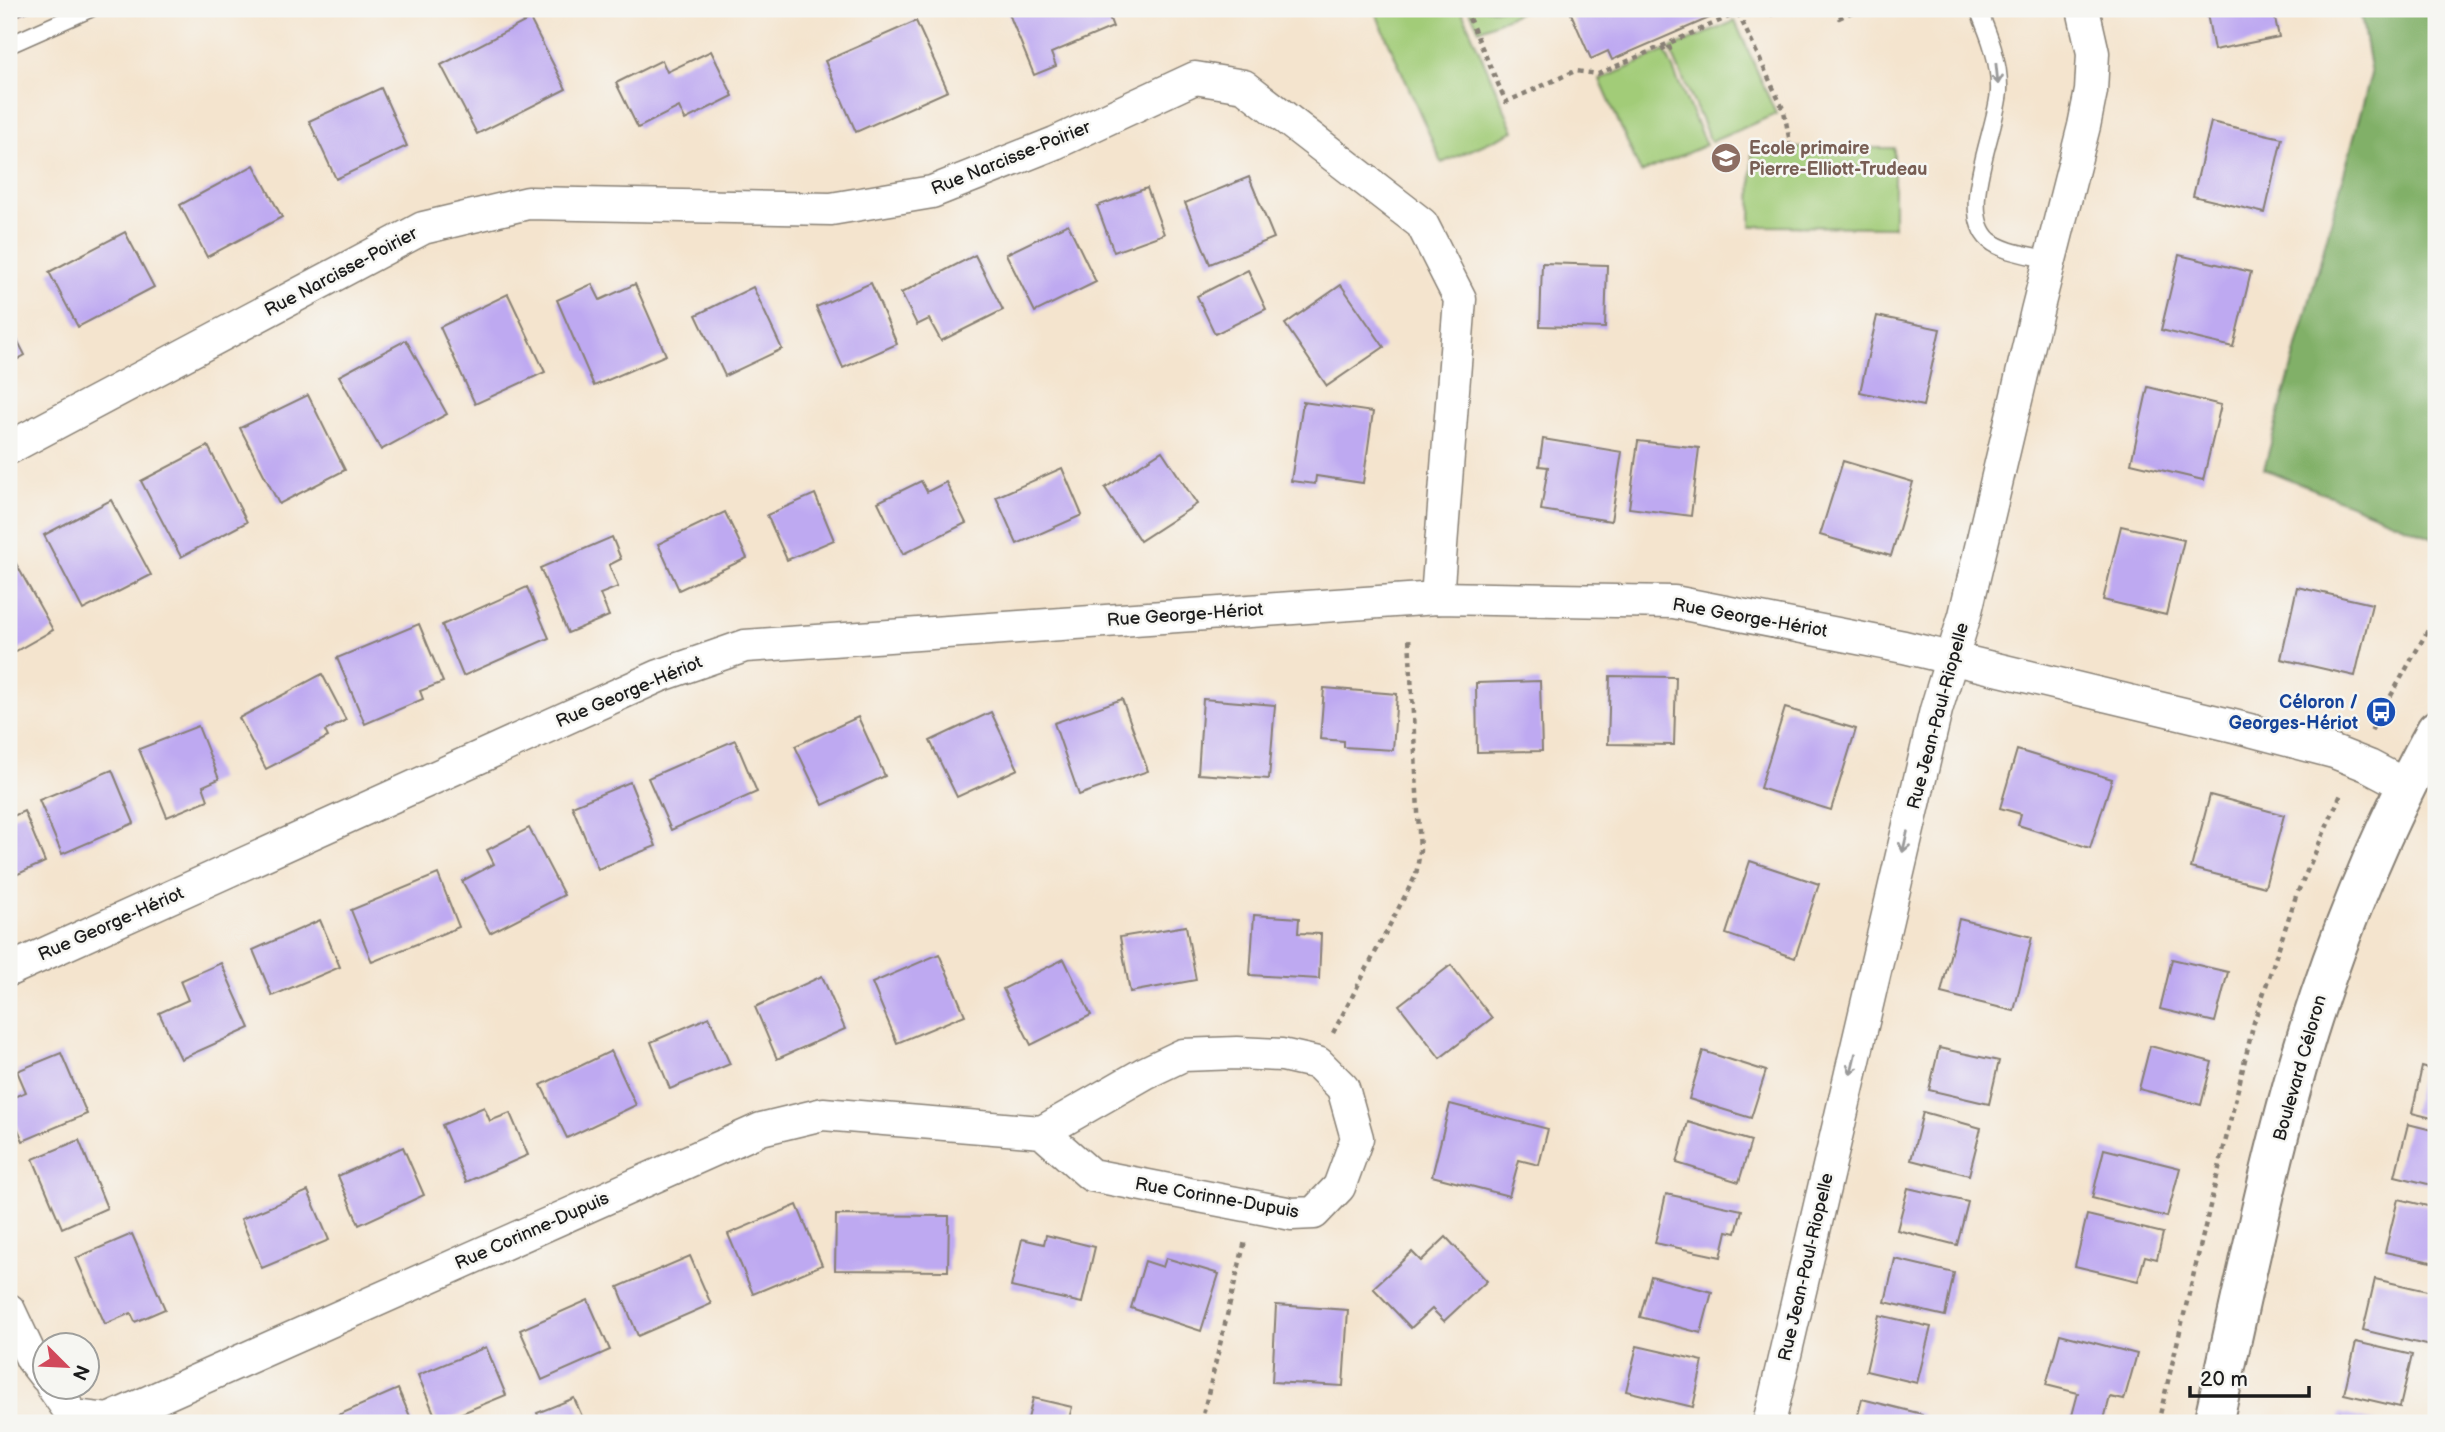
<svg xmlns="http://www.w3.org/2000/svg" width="2445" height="1432" viewBox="0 0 2445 1432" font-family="'Balsamiq Sans',sans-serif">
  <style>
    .green { fill: #a2cc78; stroke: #5f744a; stroke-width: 2 }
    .forest { fill: #81b068; stroke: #4e6642; stroke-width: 2 }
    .building { fill: #bea9f1 }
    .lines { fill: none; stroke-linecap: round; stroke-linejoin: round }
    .service-casing { stroke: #888075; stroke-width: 19 }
    .minor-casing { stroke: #888075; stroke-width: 35 }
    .tertiary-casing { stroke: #888075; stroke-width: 42 }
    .path { stroke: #888075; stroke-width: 4.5; stroke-dasharray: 5 5; stroke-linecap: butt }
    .service { stroke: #fff; stroke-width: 16 }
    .minor { stroke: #fff; stroke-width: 32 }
    .tertiary { stroke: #fff; stroke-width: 38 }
    .oneway { stroke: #999 }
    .labels { text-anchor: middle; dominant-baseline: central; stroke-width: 5; stroke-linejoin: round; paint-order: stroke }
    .education-label { font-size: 18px; font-weight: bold; fill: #785e54; stroke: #f6f6f2; text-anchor: start }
    .street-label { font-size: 18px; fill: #1c1c1c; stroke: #f6f6f2 }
    .transit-label { font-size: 18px; font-weight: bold; fill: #164399; stroke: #f6f6f2; text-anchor: end }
  </style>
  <rect width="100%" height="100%" fill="#f6f6f2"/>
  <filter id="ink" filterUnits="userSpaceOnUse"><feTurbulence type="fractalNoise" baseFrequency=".0143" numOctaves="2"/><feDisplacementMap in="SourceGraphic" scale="14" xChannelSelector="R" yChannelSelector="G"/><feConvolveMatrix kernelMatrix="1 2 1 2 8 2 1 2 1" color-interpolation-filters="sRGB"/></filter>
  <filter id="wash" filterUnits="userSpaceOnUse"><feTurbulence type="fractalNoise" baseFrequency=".00686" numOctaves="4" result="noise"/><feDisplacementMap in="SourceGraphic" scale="28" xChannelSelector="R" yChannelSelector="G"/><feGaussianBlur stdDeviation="1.57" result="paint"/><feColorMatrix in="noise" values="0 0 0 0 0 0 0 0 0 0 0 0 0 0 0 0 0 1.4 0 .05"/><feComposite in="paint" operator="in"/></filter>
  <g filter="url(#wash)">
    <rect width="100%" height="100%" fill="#f4e4ce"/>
    <g class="green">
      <polygon points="1374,9 1461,9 1514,131 1442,163"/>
      <polygon points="1469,9 1527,9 1479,30"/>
      <polygon points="1735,21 1776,114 1711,142 1670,49"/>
      <polygon points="1665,51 1706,145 1641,173 1600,80"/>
      <polygon points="1752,148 1894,148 1894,227 1751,226"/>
    </g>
    <polygon class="forest" points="2360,9 2436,9 2436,539 2264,469 2371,74"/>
    <g id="blocks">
      <g class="building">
        <polygon points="9,9 33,9 9,19"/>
        <polygon points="1007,9 1106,9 1113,27 1051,53 1056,66 1034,75"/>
        <polygon points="1569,9 1730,9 1612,60 1608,51 1591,59"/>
        <polygon points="2206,9 2273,9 2279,37 2214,50"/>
        <polygon points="530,19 566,89 477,134 441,65"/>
        <polygon points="916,21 948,91 856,132 825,61"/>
        <polygon points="711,51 733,96 685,120 679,107 638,128 616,83 662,60 667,72"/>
        <polygon points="381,88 407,146 336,179 309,121"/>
        <polygon points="2211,122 2282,138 2265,213 2193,196"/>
        <polygon points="254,165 282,217 207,257 180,205"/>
        <polygon points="1249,177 1274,238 1210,264 1185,203"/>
        <polygon points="1147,188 1164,234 1114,252 1097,206"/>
        <polygon points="1068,224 1096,282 1035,312 1006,254"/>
        <polygon points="125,232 154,287 78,327 49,272"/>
        <polygon points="975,255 1003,310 941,341 929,319 917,325 901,293"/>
        <polygon points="2179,255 2251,272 2233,347 2161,330"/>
        <polygon points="1542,263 1607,265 1605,328 1540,326"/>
        <polygon points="1248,270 1266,309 1215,334 1197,296"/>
        <polygon points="871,283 897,344 843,368 816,307"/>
        <polygon points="592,284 600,300 635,284 666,355 594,386 557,300"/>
        <polygon points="1341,285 1384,347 1327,386 1285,324"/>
        <polygon points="753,287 782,349 725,376 696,315"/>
        <polygon points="508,294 545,372 475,404 440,327"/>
        <polygon points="1877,316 1940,329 1923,406 1860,392"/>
        <polygon points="9,324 25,355 9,364"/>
        <polygon points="406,340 447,414 381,450 339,376"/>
        <polygon points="2148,387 2221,405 2203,480 2131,463"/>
        <polygon points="308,395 345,470 279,504 240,428"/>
        <polygon points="1303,402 1373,412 1363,483 1316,476 1315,484 1291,481"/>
        <polygon points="1543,439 1622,452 1611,521 1541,510 1548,467 1539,466"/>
        <polygon points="1638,441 1699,448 1691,516 1629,508"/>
        <polygon points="208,446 247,522 181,557 141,481"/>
        <polygon points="1162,451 1197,504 1140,541 1105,488"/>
        <polygon points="1843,461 1913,482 1891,556 1820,535"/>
        <polygon points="1062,468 1082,515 1017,544 996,497"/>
        <polygon points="921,481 927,492 946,482 966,523 903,554 878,502"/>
        <polygon points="815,494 834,540 787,560 767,515"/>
        <polygon points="111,500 151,575 83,610 44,535"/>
        <polygon points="725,512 747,558 679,590 658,544"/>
        <polygon points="2121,526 2184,540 2166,615 2103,600"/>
        <polygon points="612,537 621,559 609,565 618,587 600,594 609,616 568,633 540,568"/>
        <polygon points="9,551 53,630 9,655"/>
        <polygon points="527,587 549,638 463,676 442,625"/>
        <polygon points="2297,587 2372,604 2355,676 2281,659"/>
        <polygon points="419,624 443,682 420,691 423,699 365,724 337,658"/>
        <polygon points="322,674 346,720 325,731 328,737 266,769 239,718"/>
        <polygon points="1610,676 1676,677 1674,745 1608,744"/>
        <polygon points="1540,681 1542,751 1477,752 1476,683"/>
        <polygon points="1324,688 1397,694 1393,750 1344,747 1344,741 1320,739"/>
        <polygon points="1122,699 1148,771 1079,795 1054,723"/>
        <polygon points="1203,699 1275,705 1269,779 1198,774"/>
        <polygon points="1785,708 1856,729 1831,810 1760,788"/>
        <polygon points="991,712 1018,769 957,797 930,741"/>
        <polygon points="858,717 885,776 823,805 795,746"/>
        <polygon points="198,726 219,779 203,786 208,800 167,817 139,749"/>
        <polygon points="735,740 757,792 671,830 648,778"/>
        <polygon points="2017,750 2112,779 2090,848 2018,825 2021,814 2000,808"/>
        <polygon points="112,770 134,823 62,854 39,800"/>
        <polygon points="630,782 656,846 598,869 572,806"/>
        <polygon points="2210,795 2284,815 2265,887 2191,868"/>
        <polygon points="24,811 45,862 9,878 9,818"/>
        <polygon points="529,828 564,895 490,933 462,881 494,864 487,850"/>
        <polygon points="1750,861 1819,884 1795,958 1726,934"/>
        <polygon points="438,874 459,927 372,962 351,910"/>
        <polygon points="1254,915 1299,918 1298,933 1321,934 1319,979 1250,975"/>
        <polygon points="1959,919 2032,937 2014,1011 1941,993"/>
        <polygon points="320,920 340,967 272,996 253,950"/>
        <polygon points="1186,926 1196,980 1130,992 1120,937"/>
        <polygon points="939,954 965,1015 897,1043 872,983"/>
        <polygon points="1064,959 1091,1015 1031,1045 1003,989"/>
        <polygon points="2172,959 2228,972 2215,1022 2160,1009"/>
        <polygon points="221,963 250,1028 181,1059 159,1013 188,1000 180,981"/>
        <polygon points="1451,965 1492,1018 1440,1058 1399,1005"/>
        <polygon points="822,976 845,1029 777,1059 755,1007"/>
        <polygon points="709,1017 730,1064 670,1089 651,1042"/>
        <polygon points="2150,1046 2212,1062 2201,1105 2139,1089"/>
        <polygon points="1939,1048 1999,1061 1989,1104 1929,1090"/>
        <polygon points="611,1051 636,1105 567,1138 541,1085"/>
        <polygon points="1703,1051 1766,1071 1751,1118 1689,1099"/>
        <polygon points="61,1053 87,1114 23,1141 9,1108 9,1099 26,1092 17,1071"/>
        <polygon points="2422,1067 2436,1071 2436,1119 2412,1113"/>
        <polygon points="1450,1104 1548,1129 1539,1165 1519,1160 1509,1196 1432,1176"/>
        <polygon points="484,1107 490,1121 510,1113 528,1155 466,1182 442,1125"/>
        <polygon points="1923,1112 1981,1128 1969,1175 1911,1160"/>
        <polygon points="1688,1122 1751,1141 1739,1182 1677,1163"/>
        <polygon points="2408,1124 2436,1131 2436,1186 2395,1176"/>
        <polygon points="79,1140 107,1208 62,1228 33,1159"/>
        <polygon points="403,1147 424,1195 359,1225 338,1176"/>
        <polygon points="2104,1149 2180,1168 2167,1217 2092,1198"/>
        <polygon points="1908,1188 1968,1202 1957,1245 1897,1230"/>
        <polygon points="308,1191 329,1240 262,1268 241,1219"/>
        <polygon points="1666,1194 1742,1210 1736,1233 1727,1231 1721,1257 1655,1243"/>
        <polygon points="2398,1199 2436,1208 2436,1263 2385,1252"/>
        <polygon points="797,1205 822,1265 753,1294 728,1234"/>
        <polygon points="836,1215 949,1216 948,1271 835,1270"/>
        <polygon points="2087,1215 2163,1233 2157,1259 2145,1256 2138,1281 2075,1266"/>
        <polygon points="132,1234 165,1309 135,1322 131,1313 105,1324 76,1258"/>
        <polygon points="1046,1235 1095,1247 1082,1303 1011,1287 1022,1239 1044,1244"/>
        <polygon points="1446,1237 1487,1281 1444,1321 1432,1309 1411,1328 1373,1288 1412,1252 1421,1261"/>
        <polygon points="690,1256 711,1304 638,1336 618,1287"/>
        <polygon points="1166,1258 1219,1274 1201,1331 1131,1308 1145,1261 1163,1267"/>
        <polygon points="1895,1259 1954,1273 1945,1316 1885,1302"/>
        <polygon points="1651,1276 1712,1292 1701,1333 1640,1317"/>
        <polygon points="2375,1279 2436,1293 2436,1335 2434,1347 2363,1330"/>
        <polygon points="588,1300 610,1350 542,1380 520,1330"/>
        <polygon points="1276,1305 1348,1310 1343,1386 1272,1382"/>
        <polygon points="1879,1315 1931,1327 1917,1383 1866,1371"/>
        <polygon points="2060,1334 2137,1354 2124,1400 2110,1397 2103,1423 2070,1423 2078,1393 2046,1385"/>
        <polygon points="2356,1342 2412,1355 2400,1407 2344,1394"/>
        <polygon points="1637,1346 1703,1361 1693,1407 1626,1391"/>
        <polygon points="486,1347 506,1395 438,1423 418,1375"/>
        <polygon points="398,1389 413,1423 331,1423 329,1419"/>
        <polygon points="574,1398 585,1423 541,1423 537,1413"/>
        <polygon points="1033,1398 1072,1407 1068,1423 1027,1423"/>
        <polygon points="1862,1399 1922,1414 1920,1423 1856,1423"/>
        <polygon points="2340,1413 2376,1422 2376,1423 2338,1423"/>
      </g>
    </g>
  </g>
  <g filter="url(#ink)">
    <use href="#blocks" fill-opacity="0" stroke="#888075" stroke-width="2"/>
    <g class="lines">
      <g class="service-casing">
        <g id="service">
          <path d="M1978,9C1989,35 2000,62 1999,91C1997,129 1957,211 1989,240C2004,253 2032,255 2050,260"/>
          <polyline points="9,45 90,9"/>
        </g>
      </g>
      <g class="minor-casing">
        <g id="minor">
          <polyline points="9,448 423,228 528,203 831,209 932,192 1055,143 1195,78 1244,86 1422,224 1460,299 1437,598"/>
          <polyline points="9,970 659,676 745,646 1437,598 1674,602 1904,647 2234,726 2334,752 2369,766 2407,786"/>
          <polyline points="9,1310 32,1359 46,1377"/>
          <polyline points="52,1386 73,1416 108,1420 761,1129 823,1114 1042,1132 1145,1073 1183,1055 1237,1053 1282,1055 1318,1063 1343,1088 1357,1138 1339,1187 1314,1213 1292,1214 1091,1175 1042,1132"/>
          <polyline points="1769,1423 1936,710 1965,615 2037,311 2084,126 2091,91 2093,53 2083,9"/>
        </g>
      </g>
      <g class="tertiary-casing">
        <path id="tertiary" d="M2213,1423C2243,1294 2269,1158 2308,1032C2341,927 2383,826 2436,730"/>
      </g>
      <g class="path">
        <polyline points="1465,9 1506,102 1575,71 1598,74 1747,9"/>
        <polyline points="1765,9 1768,16 1784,9"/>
        <polyline points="1834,9 1839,18 1859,9"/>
        <polyline points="1738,13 1784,111 1791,148"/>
        <polyline points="1662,46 1665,51 1670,49 1668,44"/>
        <polyline points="2371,731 2436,616"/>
        <polyline points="1333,1033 1416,875 1420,851 1409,636"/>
        <polyline points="1201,1423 1245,1241"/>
        <polyline points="2158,1423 2254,1022 2296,896 2342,792"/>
      </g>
      <use href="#service" class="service"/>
      <use href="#minor" class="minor"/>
      <use href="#tertiary" class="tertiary"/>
    </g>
    <defs><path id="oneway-shaft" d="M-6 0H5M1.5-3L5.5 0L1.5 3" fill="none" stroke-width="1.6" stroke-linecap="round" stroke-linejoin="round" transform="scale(1.75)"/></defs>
    <g class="oneway">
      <use href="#oneway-shaft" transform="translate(1997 74) rotate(84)"/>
      <use href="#oneway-shaft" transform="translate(1905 842) rotate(103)"/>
      <use href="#oneway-shaft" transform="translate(1853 1064) rotate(103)"/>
    </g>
  </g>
  <defs>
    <g id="school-disc" transform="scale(1.575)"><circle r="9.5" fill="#8d6e63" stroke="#f6f6f2"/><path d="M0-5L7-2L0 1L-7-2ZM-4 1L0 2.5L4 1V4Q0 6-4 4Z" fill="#fff"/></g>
    <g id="bus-disc" transform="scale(1.575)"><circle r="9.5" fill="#1a4fb4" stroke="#f6f6f2"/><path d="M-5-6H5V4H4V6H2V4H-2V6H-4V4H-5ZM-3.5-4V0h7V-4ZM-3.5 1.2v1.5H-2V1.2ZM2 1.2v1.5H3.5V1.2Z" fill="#fff"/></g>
  </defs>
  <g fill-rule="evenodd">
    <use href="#school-disc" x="1726" y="158"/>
    <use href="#bus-disc" x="2381" y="712"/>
  </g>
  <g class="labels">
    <g class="education-label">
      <text x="1749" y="148">Ecole primaire<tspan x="1749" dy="21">Pierre-Elliott-Trudeau</tspan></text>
    </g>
    <g class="street-label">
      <text transform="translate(1011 158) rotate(-22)">Rue Narcisse-Poirier</text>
      <text transform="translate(341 272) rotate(-28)">Rue Narcisse-Poirier</text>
      <text transform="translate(1185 615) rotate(-4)">Rue George-Hériot</text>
      <text transform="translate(1750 618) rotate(10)">Rue George-Hériot</text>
      <text transform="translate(629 692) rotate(-23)">Rue George-Hériot</text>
      <text transform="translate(1938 716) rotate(-75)">Rue Jean-Paul-Riopelle</text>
      <text transform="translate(111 924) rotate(-24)">Rue George-Hériot</text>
      <text transform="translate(2300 1068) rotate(-74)">Boulevard Céloron</text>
      <text transform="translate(1217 1198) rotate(10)">Rue Corinne-Dupuis</text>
      <text transform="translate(532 1231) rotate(-24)">Rue Corinne-Dupuis</text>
      <text transform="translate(1806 1267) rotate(-77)">Rue Jean-Paul-Riopelle</text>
    </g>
    <g class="transit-label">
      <text x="2358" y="702">Céloron /<tspan x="2358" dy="21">Georges-Hériot</tspan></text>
    </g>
  </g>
  <rect width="2445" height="1432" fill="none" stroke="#f6f6f2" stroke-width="35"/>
  <g transform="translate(66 1366) rotate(114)"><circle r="33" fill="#f6f6f2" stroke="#9f9f9c" stroke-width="2"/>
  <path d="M0-5L12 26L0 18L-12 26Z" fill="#d1495b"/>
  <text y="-10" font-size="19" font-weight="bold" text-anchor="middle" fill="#1c1c1c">N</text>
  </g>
  <path d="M2190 1386v10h119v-10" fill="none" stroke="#1c1c1c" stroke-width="3.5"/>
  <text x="2200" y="1386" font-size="21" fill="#1c1c1c" stroke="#f6f6f2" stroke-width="5" paint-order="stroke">20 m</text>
</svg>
